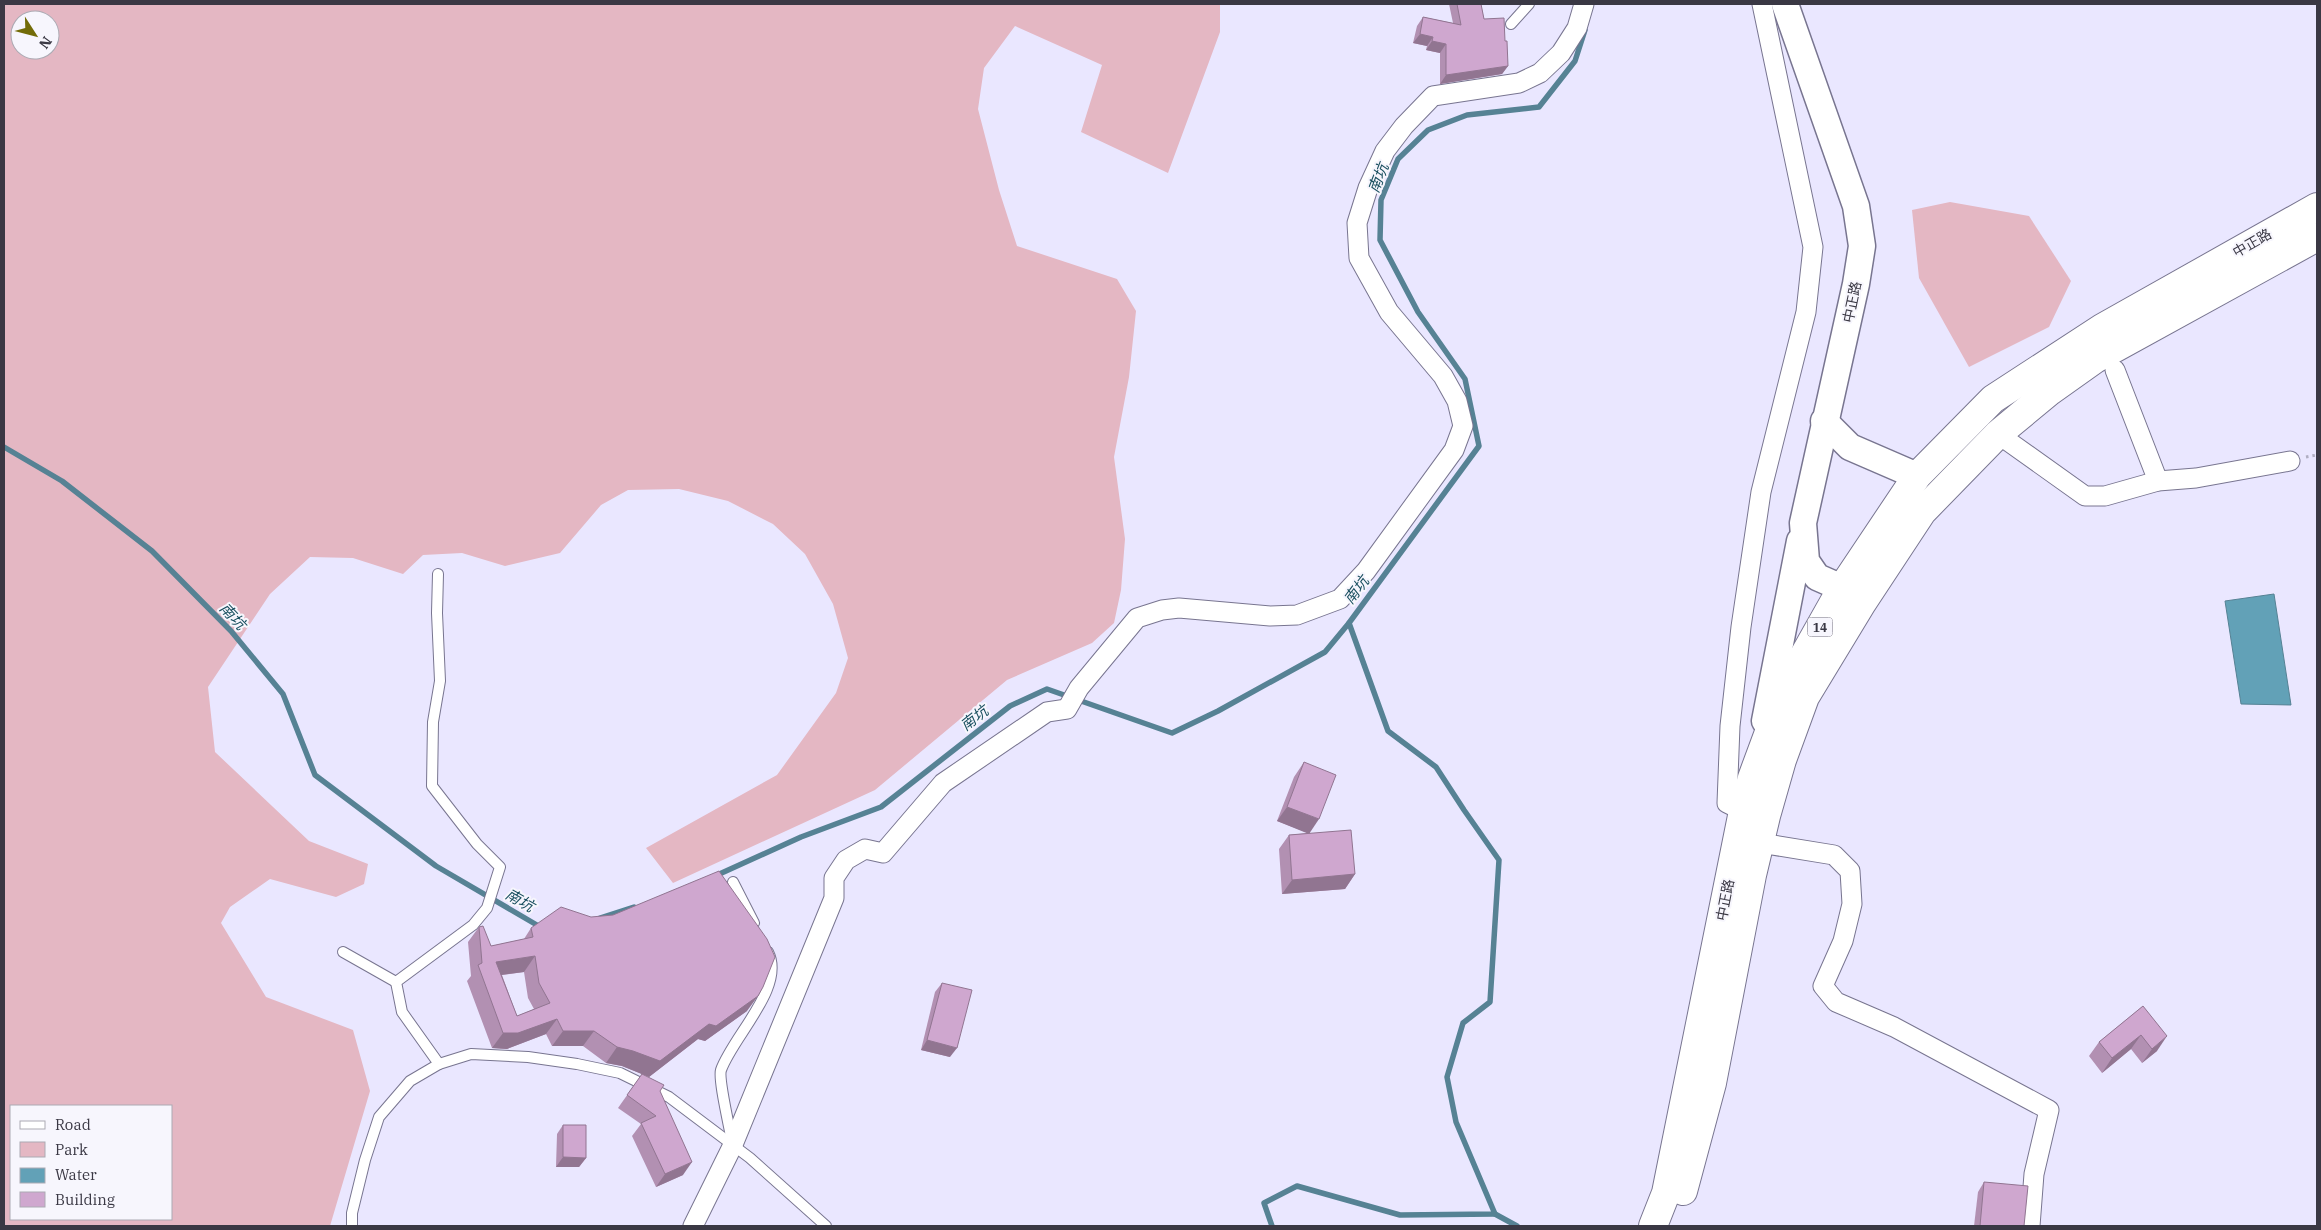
<svg xmlns="http://www.w3.org/2000/svg" width="2321" height="1230" viewBox="0 0 2321 1230" font-family="'IBM Plex Serif','Noto Sans TC',serif">
  <style>
    .green { fill: #e4b7c3; fill-rule: evenodd }
    .water { fill: #62a1b7; stroke: #568294 }
    .lines { fill: none; stroke-linecap: round; stroke-linejoin: round }
    .stream { stroke: #568294; stroke-width: 5.5 }
    .lane-casing { stroke: #787590; stroke-width: 12 }
    .street-casing { stroke: #787590; stroke-width: 21 }
    .secondary-casing { stroke: #787590; stroke-width: 29 }
    .primary-casing { stroke: #787590; stroke-width: 30 }
    .path { stroke: #b0aec2; stroke-width: 3; stroke-dasharray: 2.5 4; stroke-linecap: butt }
    .lane { stroke: #fff; stroke-width: 10 }
    .street { stroke: #fff; stroke-width: 19 }
    .secondary { stroke: #fff; stroke-width: 26 }
    .primary { stroke: #fff; stroke-width: 28 }
    .wall { fill: #b290b2; fill-rule: evenodd }
    .shaded-wall { fill: #917591 }
    .building { fill: #cfa7cf; stroke: #917591; fill-rule: evenodd }
    .labels { text-anchor: middle; dominant-baseline: central; stroke-width: 4; stroke-linejoin: round; paint-order: stroke }
    .shield { fill: #f7f6fd; stroke: #73717c; stroke-width: 1 }
    .shield-label { font-size: 12px; font-weight: bold; fill: #3a3844 }
    .street-label { font-size: 14px; fill: #3a3844; stroke: #f7f6fd }
    .water-label { font-size: 15px; font-style: italic; fill: #194f5f; stroke: #f7f6fd }
  </style>
  <rect width="100%" height="100%" fill="#eae7ff"/>
  <g class="green">
    <path d="M4,4H1220V32L1168,173L1081,132L1102,65L1015,26L984,68L978,109L999,190L1017,246L1117,279L1136,311L1129,377L1114,457L1125,539L1121,590L1114,623L1092,643L1007,680L875,790L673,883L646,848L777,775L836,693L848,658L833,604L805,554L773,524L728,501L679,489L628,490L601,505L560,553L505,566L462,553L423,555L403,574L353,558L310,557L270,594L208,687L215,752L309,841L368,864L364,884L336,897L270,879L230,907L221,923L266,997L353,1030L370,1091L330,1226H4ZM20,20H50V50H20ZM11,1106H171V1219H11Z"/>
    <polygon points="1950,202 2029,216 2071,281 2049,327 1969,367 1919,278 1912,210"/>
  </g>
  <polygon class="water" points="2274,594 2291,705 2241,704 2225,601"/>
  <g class="lines">
    <g class="stream">
      <polyline points="4,447 62,481 152,551 231,631 283,694 315,775 436,866 542,928"/>
      <polyline points="715,876 801,837 881,807 1010,706 1047,689 1172,733 1218,711 1325,652 1349,623 1479,446 1465,379 1418,312 1380,240 1381,200 1398,159 1428,130 1467,115 1539,107 1575,61 1585,30"/>
      <polyline points="600,918 634,907"/>
      <polyline points="1495,1214 1517,1226"/>
      <polyline points="1272,1226 1264,1203 1297,1186 1400,1215 1495,1214 1456,1122 1447,1077 1463,1023 1490,1002 1499,860 1464,810 1436,767 1388,731 1349,623"/>
    </g>
    <g class="lane-casing">
      <g id="lane">
        <polyline points="1511,24 1529,4"/>
        <polyline points="733,882 754,923"/>
        <polyline points="343,952 396,982"/>
        <polyline points="439,1064 471,1054 528,1057 577,1064 620,1073 669,1097 750,1158 826,1226"/>
        <path d="M732,1142C730,1129 718,1079 721,1070C733,1036 786,987 768,952"/>
        <polyline points="352,1226 352,1213 365,1160 379,1117 410,1081 439,1064 402,1012 396,982 473,925 487,908 500,867 477,844 432,786 433,722 440,681 437,613 438,574"/>
      </g>
    </g>
    <g class="street-casing">
      <g id="street">
        <polyline points="2115,370 2158,481"/>
        <polyline points="1998,434 2085,496 2105,496 2158,481 2196,478 2290,461"/>
        <polyline points="1743,811 1727,803 1730,726 1741,627 1761,492 1806,312 1813,247 1762,4"/>
        <polyline points="1760,843 1834,855 1850,871 1852,904 1843,941 1823,986 1836,1002 1894,1027 2049,1110 2034,1174 2030,1226"/>
        <polyline points="693,1226 732,1147 834,898 834,878 846,860 865,849 883,853 943,783 1047,712 1067,709 1079,688 1137,618 1162,610 1179,608 1270,616 1297,615 1340,599 1366,571 1454,450 1463,426 1457,401 1443,376 1389,312 1359,258 1357,223 1368,188 1385,151 1404,126 1433,96 1519,83 1540,73 1561,53 1577,28 1584,4"/>
      </g>
    </g>
    <g class="secondary-casing">
      <g id="secondary">
        <polyline points="1785,4 1856,206 1862,246 1856,284 1803,523 1806,561 1817,577 1842,588 1859,601"/>
        <polyline points="1824,421 1850,447 1917,476"/>
        <polyline points="1765,721 1800,541"/>
      </g>
    </g>
    <g class="primary-casing">
      <g id="primary">
        <polyline points="1683,1191 1712,1083 1752,875 1766,816 1782,760 1805,697 1862,603 1922,512 1998,434 2050,391 2095,359 2317,237"/>
        <polyline points="1653,1226 1666,1193 1743,811 1752,778 1785,689 1842,588 1917,476 1993,399 2102,328 2317,207"/>
      </g>
    </g>
    <polyline class="path" points="2306,457 2317,455"/>
    <use href="#lane" class="lane"/>
    <use href="#street" class="street"/>
    <use href="#secondary" class="secondary"/>
    <use href="#primary" class="primary"/>
  </g>
  <g class="wall">
    <polygon points="1449,4 1481,4 1484,19 1505,41 1508,66 1502,74 1440,84 1440,53 1426,50 1427,46 1413,43 1417,26 1423,17 1453,23"/>
    <polygon points="1304,762 1310,833 1355,874 1345,889 1282,894 1279,849 1289,835 1308,833 1277,821 1294,777"/>
    <path d="M479,927L491,946L524,939L531,928L747,1011L705,1041L698,1039L649,1077L644,1075L660,1091L683,1175L656,1187L632,1136L641,1124L618,1108L642,1074L622,1066L606,1063L583,1046H552L546,1034L507,1049L492,1048L467,981L471,976L468,942ZM524,972L528,998L534,1009L517,1016L502,975Z"/>
    <polygon points="942,983 950,1057 921,1050 935,992"/>
    <polygon points="2143,1006 2157,1051 2142,1063 2131,1049 2102,1073 2089,1056 2099,1042"/>
    <polygon points="563,1125 586,1158 579,1167 556,1167 557,1134"/>
    <polygon points="1984,1182 2024,1226 1974,1226 1978,1192"/>
  </g>
  <g class="shaded-wall">
    <polygon points="1420,34 1433,37 1427,46 1413,43"/>
    <polygon points="1432,41 1446,44 1440,53 1426,50"/>
    <polygon points="1508,66 1502,74 1440,84 1446,75"/>
    <polygon points="1287,807 1319,819 1309,834 1277,821"/>
    <polygon points="1355,874 1345,889 1282,894 1292,880"/>
    <polygon points="535,956 524,972 486,977 496,962"/>
    <polygon points="758,996 747,1011 705,1041 698,1039 649,1077 622,1066 606,1063 617,1047"/>
    <polygon points="557,1019 546,1034 507,1049 492,1048 503,1033"/>
    <polygon points="563,1031 594,1031 583,1046 552,1046"/>
    <polygon points="2141,1035 2131,1049 2102,1073 2112,1058"/>
    <polygon points="2167,1036 2157,1051 2142,1063 2152,1049"/>
    <polygon points="927,1040 957,1048 950,1057 921,1050"/>
    <polygon points="563,1157 586,1158 579,1167 556,1167"/>
    <polygon points="692,1162 683,1175 656,1187 665,1174"/>
  </g>
  <g class="building">
    <polygon points="1457,4 1481,4 1484,19 1504,18 1505,41 1507,41 1508,66 1446,75 1446,44 1432,41 1433,37 1420,34 1423,17 1461,25"/>
    <polygon points="1304,762 1336,775 1319,819 1287,807"/>
    <polygon points="1351,830 1355,874 1292,880 1289,835"/>
    <path d="M719,871L767,939L775,957L763,987L758,996L716,1026L709,1024L660,1061L633,1051L617,1047L594,1031H563L557,1019L518,1033H503L478,965L482,963L479,927L483,926L491,946L533,937L531,928L561,907L591,917L613,915ZM535,956L539,983L550,1003L517,1016L496,962Z"/>
    <polygon points="942,983 972,990 957,1048 927,1040"/>
    <polygon points="2143,1006 2167,1036 2152,1049 2141,1035 2112,1058 2099,1042"/>
    <polygon points="642,1074 664,1085 660,1091 692,1162 665,1174 641,1123 656,1116 627,1095"/>
    <polygon points="563,1125 586,1125 586,1158 563,1157"/>
    <polygon points="1984,1182 2028,1186 2024,1226 1980,1226"/>
  </g>
  <g class="labels">
    <rect class="shield" x="1807.5" y="617.5" width="25" height="19" rx="4"/>
    <g class="shield-label">
      <text x="1820" y="627">14</text>
    </g>
    <g class="street-label">
      <text transform="translate(2252 243) rotate(-30)">中正路</text>
      <text transform="translate(1852 302) rotate(-78)">中正路</text>
      <text transform="translate(1725 900) rotate(-79)">中正路</text>
    </g>
    <g class="water-label">
      <text transform="translate(1378 178) rotate(-69)">南坑</text>
      <text transform="translate(1356 590) rotate(-53)">南坑</text>
      <text transform="translate(233 616) rotate(47)">南坑</text>
      <text transform="translate(974 718) rotate(-38)">南坑</text>
      <text transform="translate(520 900) rotate(30)">南坑</text>
    </g>
  </g>
  <rect width="2321" height="1230" fill="none" stroke="#3a3844" stroke-width="10"/>
  <rect x="10" y="1105" width="162" height="115" fill="#f7f6fd" stroke="#abaab3"/>
  <rect x="20" y="1121" width="25" height="8" fill="#ffffff" stroke="#abaab3"/>
  <text x="55" y="1130" font-size="15" fill="#3a3844">Road</text>
  <rect x="20" y="1142" width="25" height="15" fill="#e4b7c3" stroke="#abaab3"/>
  <text x="55" y="1155" font-size="15" fill="#3a3844">Park</text>
  <rect x="20" y="1168" width="25" height="15" fill="#62a1b7" stroke="#abaab3"/>
  <text x="55" y="1180" font-size="15" fill="#3a3844">Water</text>
  <rect x="20" y="1192" width="25" height="15" fill="#cfa7cf" stroke="#abaab3"/>
  <text x="55" y="1205" font-size="15" fill="#3a3844">Building</text>
  <g transform="translate(35 35) rotate(126)"><circle r="24" fill="#f7f6fd" stroke="#abaab3"/>
  <path d="M0-4L9 19L0 12L-9 19Z" fill="#736c08"/>
  <text y="-8" font-size="14" font-weight="bold" text-anchor="middle" fill="#3a3844">N</text>
  </g>
</svg>
